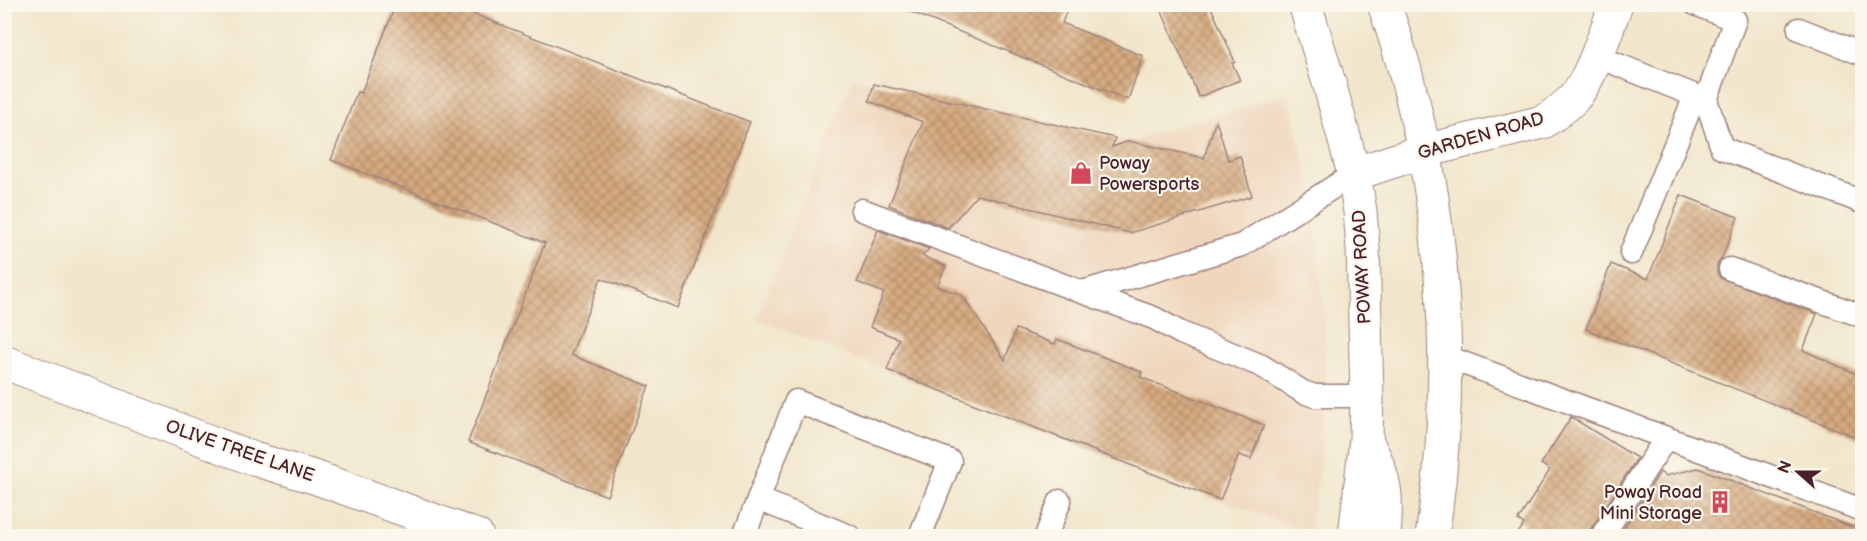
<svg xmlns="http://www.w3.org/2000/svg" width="1867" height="541" viewBox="0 0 1867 541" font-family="'Balsamiq Sans',sans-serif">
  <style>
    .built { fill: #efd6bc }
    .building { fill: url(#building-cross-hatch) }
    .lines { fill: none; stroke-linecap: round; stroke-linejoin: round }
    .service-casing { stroke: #9e827b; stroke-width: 25 }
    .minor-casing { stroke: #9e827b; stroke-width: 35 }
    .tertiary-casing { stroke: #9e827b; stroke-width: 35 }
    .primary-casing { stroke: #9e827b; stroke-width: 35 }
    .service { stroke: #fff; stroke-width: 22 }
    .minor { stroke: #fff; stroke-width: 33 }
    .tertiary { stroke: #fff; stroke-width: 33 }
    .primary { stroke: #fff; stroke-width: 33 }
    .labels { text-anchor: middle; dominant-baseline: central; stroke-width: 4.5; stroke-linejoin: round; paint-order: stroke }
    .street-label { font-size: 18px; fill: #4a1f2b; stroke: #fbf7ec }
    .poi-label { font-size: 18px; fill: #4a1f2b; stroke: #fbf7ec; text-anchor: start }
  </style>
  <defs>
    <pattern id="building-cross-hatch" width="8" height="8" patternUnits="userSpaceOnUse" patternTransform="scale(1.5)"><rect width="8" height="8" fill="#d6ab80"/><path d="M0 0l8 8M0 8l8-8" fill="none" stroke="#b08b69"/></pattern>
  </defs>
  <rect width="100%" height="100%" fill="#fbf7ec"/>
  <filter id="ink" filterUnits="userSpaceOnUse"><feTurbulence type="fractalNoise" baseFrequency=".0167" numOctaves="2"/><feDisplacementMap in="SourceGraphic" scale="12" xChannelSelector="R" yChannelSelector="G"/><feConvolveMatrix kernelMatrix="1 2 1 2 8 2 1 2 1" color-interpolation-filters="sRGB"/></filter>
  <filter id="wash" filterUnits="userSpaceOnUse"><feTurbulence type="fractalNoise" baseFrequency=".008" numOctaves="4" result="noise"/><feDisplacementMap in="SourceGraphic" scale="24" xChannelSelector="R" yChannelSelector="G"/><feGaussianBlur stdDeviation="1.35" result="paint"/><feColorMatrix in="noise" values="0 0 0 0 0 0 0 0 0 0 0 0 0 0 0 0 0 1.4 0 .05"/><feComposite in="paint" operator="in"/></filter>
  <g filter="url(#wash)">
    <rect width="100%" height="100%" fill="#f1e6cb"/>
    <polygon class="built" points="853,79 1129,141 1288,94 1304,160 1316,227 1326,338 1325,407 1320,463 1310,530 1292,526 1220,500 756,319"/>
    <g id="blocks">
      <g class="building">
        <polygon points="396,4 448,4 750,122 678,308 601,278 571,355 649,386 607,496 468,442 545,243 331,160 357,92 361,93"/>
        <polygon points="896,4 1069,4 1062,23 1143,56 1128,100 896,6"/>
        <polygon points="1159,5 1210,5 1235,62 1232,63 1240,80 1199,97"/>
        <polygon points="874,84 1115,138 1112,147 1129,141 1204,158 1216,120 1228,160 1240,156 1252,196 1130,233 977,195 948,228 889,205 923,122 869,101"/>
        <polygon points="1681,195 1738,217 1722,258 1717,265 1717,272 1720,278 1817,314 1803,350 1863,377 1863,440 1586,329 1611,264 1648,279"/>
        <polygon points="878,230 929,249 922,256 946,266 937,286 962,295 1005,360 1016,329 1055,344 1057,339 1142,372 1140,377 1264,425 1251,459 1239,455 1220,500 887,370 899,339 870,327 884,293 857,282"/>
        <polygon points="1571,417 1637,458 1591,529 1589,537 1516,537 1524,524 1518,520 1550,470 1541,464"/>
        <polygon points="1698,468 1863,531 1863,537 1618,537 1660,472 1665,476"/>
      </g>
    </g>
  </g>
  <g filter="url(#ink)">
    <use href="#blocks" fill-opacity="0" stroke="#9e827b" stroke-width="1.5"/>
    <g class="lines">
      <g class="service-casing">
        <g id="service">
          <polyline points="1799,29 1862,54"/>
          <polyline points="1596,56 1706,100 1735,20 1695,4"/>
          <polyline points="1706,100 1722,148 1862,202"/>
          <polyline points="862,210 1082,292 1242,245 1354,174"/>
          <polyline points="1631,253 1695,96"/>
          <polyline points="1730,269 1862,316"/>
          <polyline points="1082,292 1154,318 1181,333 1262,366 1303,392 1315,396 1367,396"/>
          <polyline points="1444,356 1862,510"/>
          <polyline points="758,499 849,536"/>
          <polyline points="744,536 796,401 950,461 920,536"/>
          <polyline points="1046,536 1060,501"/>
          <polyline points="1602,536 1666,438"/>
        </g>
      </g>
      <g class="minor-casing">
        <polyline id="minor" points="4,362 254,459 317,478 477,536"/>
      </g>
      <g class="tertiary-casing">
        <path id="tertiary" d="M1354,174L1424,151L1543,122C1554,115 1564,108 1573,99C1591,80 1606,31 1616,4"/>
      </g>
      <g class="primary-casing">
        <g id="primary">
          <polyline points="1305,4 1330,86 1354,174 1360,211 1363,248 1367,396 1366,439 1355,536"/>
          <path d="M1384,4C1443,171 1459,362 1432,536"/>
          <path d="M1369,446C1387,480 1387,499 1384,536"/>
        </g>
      </g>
      <use href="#service" class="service"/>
      <use href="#minor" class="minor"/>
      <use href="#tertiary" class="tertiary"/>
      <use href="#primary" class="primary"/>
    </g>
  </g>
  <defs>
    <g id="shop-bare" transform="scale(1.8)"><path d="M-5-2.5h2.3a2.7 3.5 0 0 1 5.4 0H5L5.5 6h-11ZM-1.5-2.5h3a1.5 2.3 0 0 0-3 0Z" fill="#d1495b" stroke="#fbf7ec" stroke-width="2.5" paint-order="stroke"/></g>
    <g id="building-bare" transform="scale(1.8)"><path d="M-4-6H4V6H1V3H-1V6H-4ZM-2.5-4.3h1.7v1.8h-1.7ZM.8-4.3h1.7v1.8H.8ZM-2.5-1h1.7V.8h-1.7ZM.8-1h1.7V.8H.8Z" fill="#d1495b" stroke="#fbf7ec" stroke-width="2.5" paint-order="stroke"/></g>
  </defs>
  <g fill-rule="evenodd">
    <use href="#shop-bare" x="1081" y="173"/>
    <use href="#building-bare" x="1720" y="502"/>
  </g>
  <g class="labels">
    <g class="street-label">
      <text transform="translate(1481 136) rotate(-16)">GARDEN ROAD</text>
      <text transform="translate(1362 267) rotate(-93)">POWAY ROAD</text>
      <text transform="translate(240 451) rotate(19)">OLIVE TREE LANE</text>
    </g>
    <g class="poi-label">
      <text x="1099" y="163">Poway<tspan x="1099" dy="21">Powersports</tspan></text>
      <text x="1702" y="492" text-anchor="end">Poway Road<tspan x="1702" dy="21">Mini Storage</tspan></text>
    </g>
  </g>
  <rect width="1867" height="541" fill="none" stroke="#fbf7ec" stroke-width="24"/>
  <g transform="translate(1798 472) rotate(291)" stroke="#fbf7ec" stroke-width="4.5" paint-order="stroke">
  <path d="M0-4.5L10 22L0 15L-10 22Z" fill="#4a1f2b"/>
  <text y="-9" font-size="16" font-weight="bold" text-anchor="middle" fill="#4a1f2b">N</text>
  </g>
</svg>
